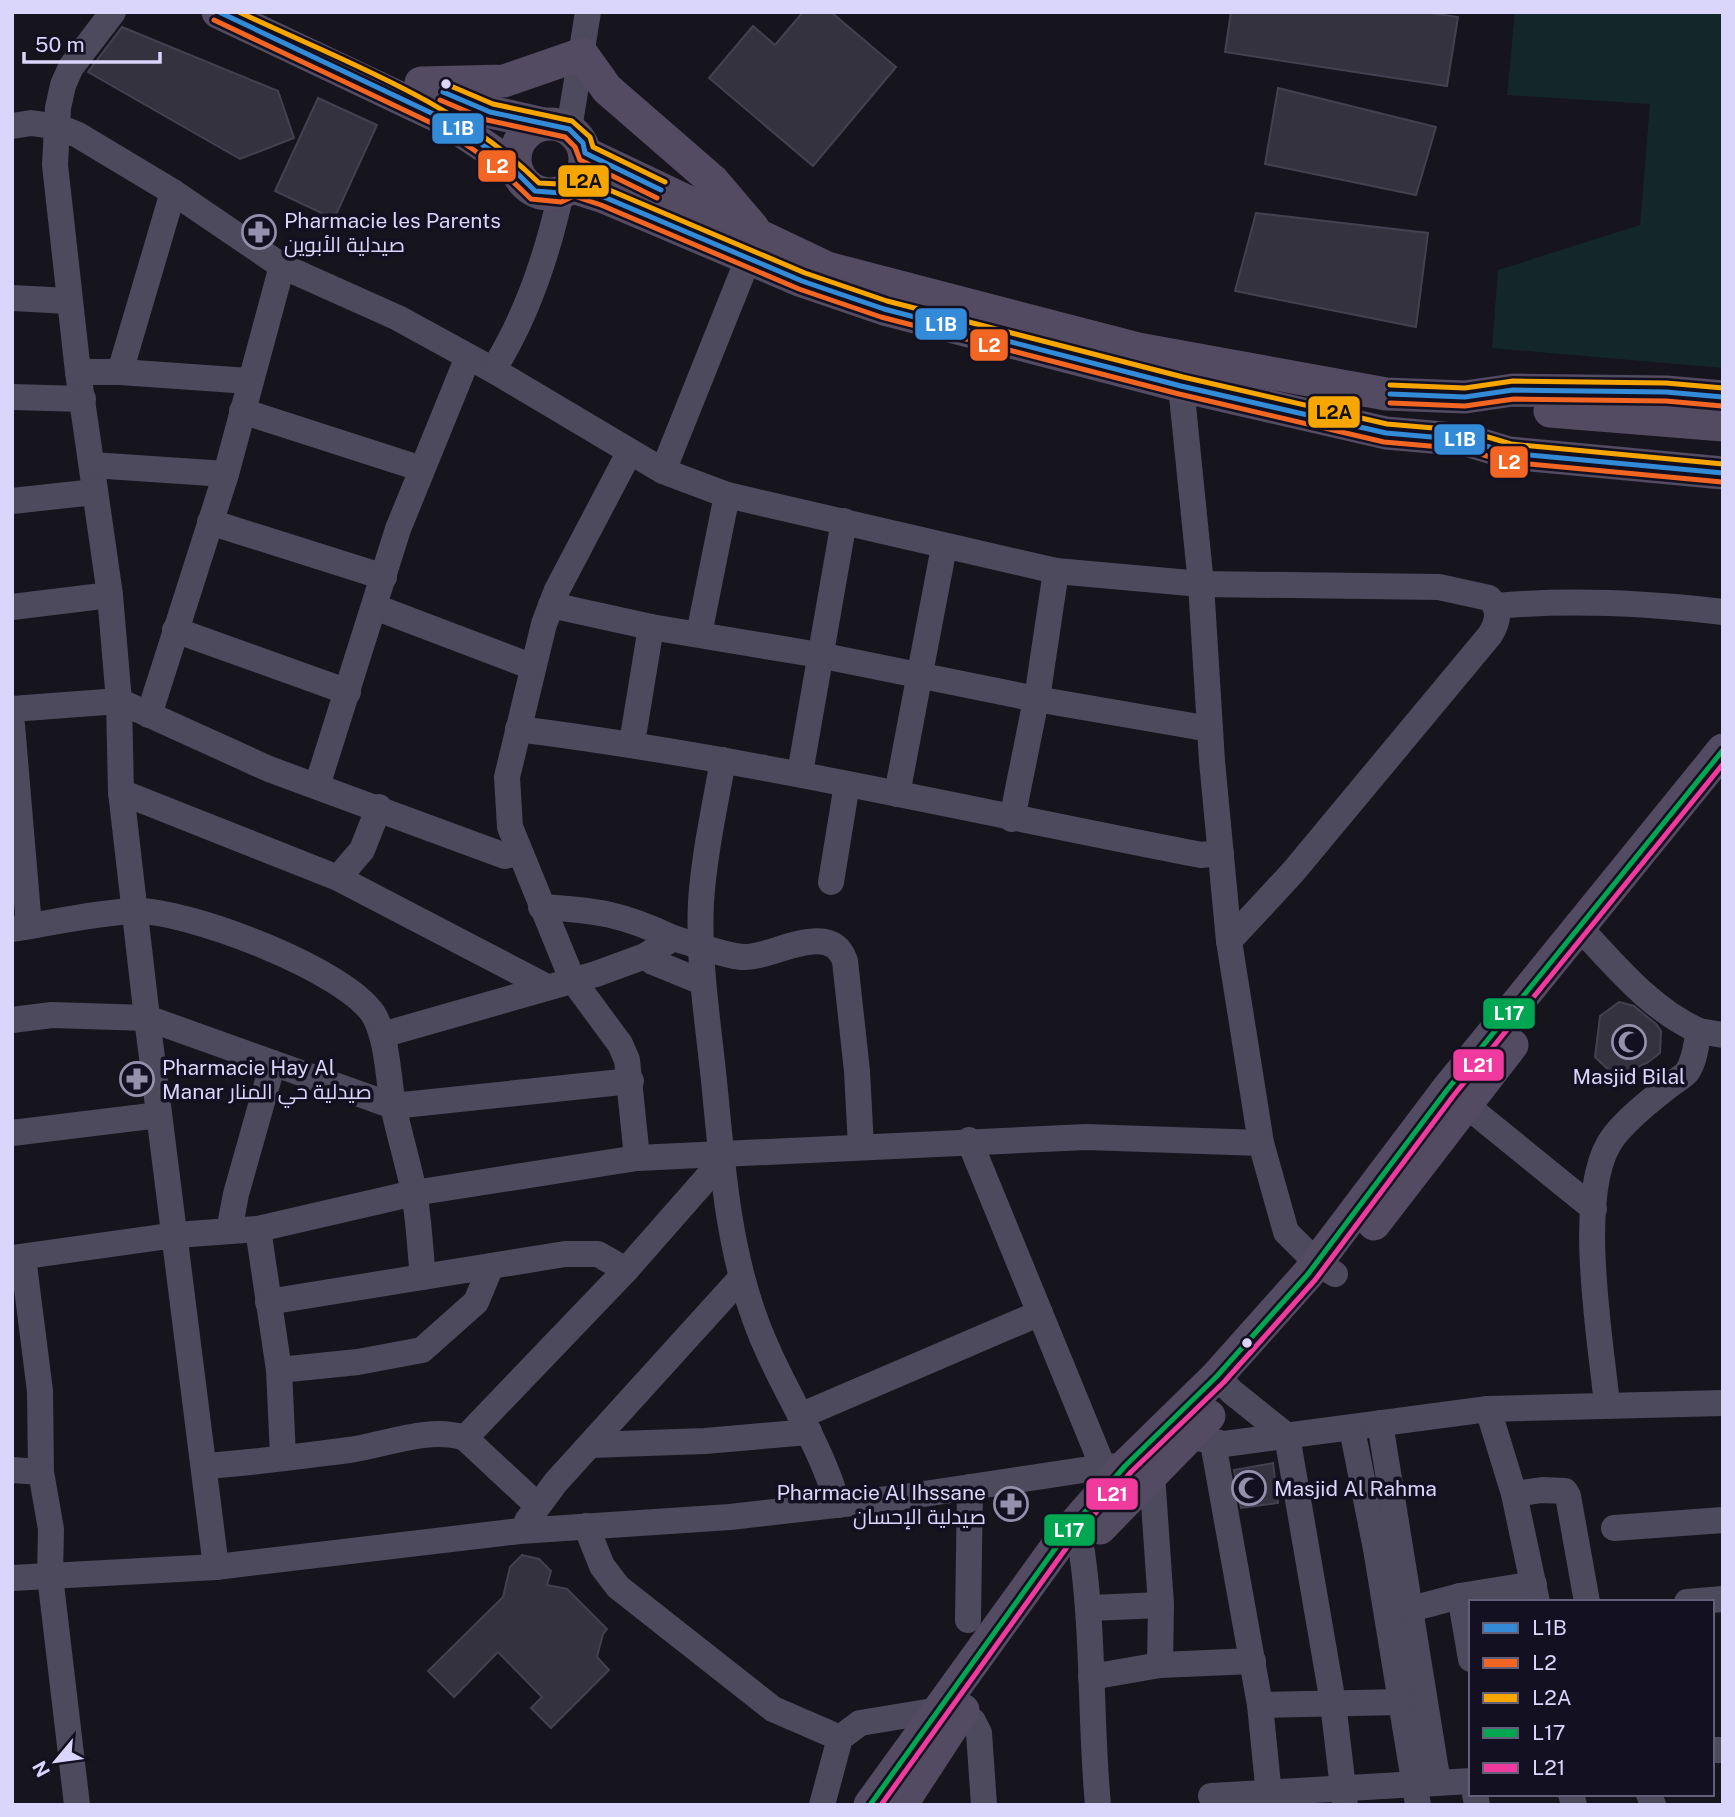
<svg xmlns="http://www.w3.org/2000/svg" width="1735" height="1817" viewBox="0 0 1735 1817" font-family="'Public Sans',Cairo,sans-serif">
  <style>
    .green { fill: #142728 }
    .building { fill: #34323f; stroke: #434050; stroke-width: 2 }
    .lines { fill: none; stroke-linecap: round; stroke-linejoin: round }
    .minor { stroke: #4c4a5c; stroke-width: 26 }
    .major { stroke: #534b61; stroke-width: 33 }
    .bus-1-casing { stroke: #131021; stroke-width: 10 }
    .bus-2-casing { stroke: #131021; stroke-width: 10 }
    .bus-3-casing { stroke: #131021; stroke-width: 10 }
    .bus-4-casing { stroke: #131021; stroke-width: 10 }
    .bus-5-casing { stroke: #131021; stroke-width: 10 }
    .bus-1 { stroke: #338bd7; stroke-width: 5 }
    .bus-2 { stroke: #f26522; stroke-width: 5 }
    .bus-3 { stroke: #f7a600; stroke-width: 5 }
    .bus-4 { stroke: #00a651; stroke-width: 5 }
    .bus-5 { stroke: #f13a9d; stroke-width: 5 }
    .bus-dot { fill: #dad5fa; stroke: #131021; stroke-width: 2.5 }
    .labels { text-anchor: middle; dominant-baseline: central; stroke-width: 7; stroke-linejoin: round; paint-order: stroke }
    .poi-label { font-size: 21px; fill: #dad5fa; stroke: #131021; text-anchor: start }
    .line-badge { stroke: #131021; stroke-width: 2.5 }
    .badge-label { font-size: 19px; text-anchor: middle; font-weight: bold; fill: #fff }
    .pale-badge-label { font-size: 19px; text-anchor: middle; font-weight: bold; fill: #111 }
  </style>
  <rect width="100%" height="100%" fill="#16141d"/>
  <polygon class="green" points="1515,12 1723,12 1723,368 1492,348 1498,270 1640,225 1650,104 1507,95"/>
  <g class="building">
    <polygon points="803,12 831,12 896,67 813,166 709,78 753,26 775,45"/>
    <polygon points="1231,12 1425,12 1458,17 1447,86 1225,52"/>
    <polygon points="122,27 278,91 294,138 240,159 88,72"/>
    <polygon points="1278,88 1436,127 1416,195 1265,164"/>
    <polygon points="318,98 377,125 334,219 275,191"/>
    <polygon points="1256,213 1428,233 1416,327 1235,291"/>
    <polygon points="1619,1002 1634,1006 1656,1024 1661,1031 1660,1053 1647,1063 1629,1071 1612,1073 1595,1057 1600,1016"/>
    <polygon points="1273,1463 1278,1503 1241,1508 1234,1470"/>
    <polygon points="522,1555 539,1559 551,1571 547,1585 567,1589 607,1629 603,1634 597,1657 609,1670 551,1728 531,1708 542,1697 498,1652 454,1697 428,1671 503,1597 510,1567"/>
  </g>
  <g class="lines">
    <g class="minor">
      <polyline points="113,12 71,67 63,85 58,108 55,165 78,372 110,595 119,701 121,792 147,1018 216,1567"/>
      <path d="M12,126L31,123L59,127L78,135L173,192L282,266L398,318L493,370L663,471L727,495L1056,571L1201,584L1439,587L1489,598C1501,609 1498,622 1490,635L1293,872L1229,941"/>
      <polyline points="569,129 588,12"/>
      <polyline points="12,298 69,301"/>
      <path d="M493,370C526,318 548,252 561,193"/>
      <polyline points="78,372 120,372 249,381"/>
      <polyline points="120,372 173,192"/>
      <polyline points="1181,386 1201,584 1212,761 1229,941 1261,1143 1286,1232 1317,1263 1335,1274"/>
      <polyline points="12,397 83,399"/>
      <polyline points="242,411 422,469"/>
      <polyline points="629,453 557,590 544,624 507,777 510,827 572,979 620,1044 627,1060 637,1158"/>
      <polyline points="92,465 226,474"/>
      <polyline points="663,471 748,259"/>
      <polyline points="12,501 95,492"/>
      <polyline points="210,522 384,577"/>
      <polyline points="551,605 651,627 819,655 1036,699 1210,729"/>
      <path d="M1496,606C1572,599 1647,603 1723,612"/>
      <polyline points="12,607 110,595"/>
      <polyline points="375,607 533,667"/>
      <polyline points="175,630 348,692"/>
      <polyline points="699,634 727,495"/>
      <polyline points="12,709 119,701 269,769 505,856 520,852"/>
      <polyline points="149,715 226,474 282,266"/>
      <polyline points="12,725 29,926"/>
      <path d="M518,729C748,758 973,811 1201,855L1221,853"/>
      <polyline points="632,743 651,627"/>
      <path d="M723,760C715,806 704,855 701,902C698,963 708,1021 714,1081C722,1160 727,1241 754,1316C777,1382 819,1438 838,1505"/>
      <polyline points="800,773 844,521"/>
      <polyline points="317,786 398,529 468,357"/>
      <polyline points="121,792 338,878 547,987"/>
      <polyline points="897,794 944,547"/>
      <polyline points="1012,819 1039,685 1056,571"/>
      <polyline points="338,878 362,850 379,807"/>
      <polyline points="831,882 847,784"/>
      <path d="M541,907C596,910 623,914 673,938"/>
      <path d="M1578,926C1615,965 1650,1009 1699,1031"/>
      <path d="M12,929C52,923 93,913 133,911C184,908 350,971 375,1017C388,1043 388,1077 393,1105C399,1134 408,1163 414,1192C419,1220 420,1249 423,1277"/>
      <polyline points="645,956 653,962 702,982"/>
      <polyline points="12,1020 52,1015 147,1018 393,1106 631,1081"/>
      <path d="M382,1035L596,974L645,956L673,938C695,944 720,955 742,957C772,959 830,918 845,961L857,1071L861,1147"/>
      <polyline points="1451,1093 1594,1209"/>
      <polyline points="12,1133 159,1115"/>
      <polyline points="969,1140 1103,1467"/>
      <polyline points="258,1229 279,1370 283,1456"/>
      <polyline points="229,1231 236,1194 273,1063"/>
      <polyline points="23,1257 40,1391 41,1472 51,1529 50,1576 77,1805"/>
      <polyline points="12,1258 176,1235 258,1229 414,1193 637,1158 1086,1137 1261,1143"/>
      <polyline points="268,1302 565,1254 598,1254 626,1270"/>
      <polyline points="279,1370 358,1362 422,1350 476,1302 491,1266"/>
      <polyline points="1217,1376 1232,1392 1287,1436 1333,1703 1345,1805"/>
      <path d="M1607,1405C1601,1340 1573,1188 1614,1136C1629,1117 1651,1100 1670,1085C1675,1081 1683,1077 1687,1072C1695,1061 1696,1044 1699,1031L1723,1035"/>
      <polyline points="1488,1409 1514,1494 1537,1602"/>
      <polyline points="800,1416 1040,1313"/>
      <polyline points="1176,1423 1198,1438 1224,1444 1488,1409 1723,1403"/>
      <polyline points="1380,1423 1438,1783"/>
      <polyline points="1352,1429 1376,1549 1418,1805"/>
      <polyline points="465,1438 626,1270 720,1163"/>
      <polyline points="1213,1443 1260,1705 1270,1805"/>
      <polyline points="590,1445 705,1441 809,1432"/>
      <path d="M205,1466C253,1463 302,1456 349,1450C386,1445 428,1426 465,1438L538,1506"/>
      <polyline points="12,1470 41,1472"/>
      <polyline points="1152,1474 1161,1605 1160,1665"/>
      <polyline points="1514,1494 1542,1490 1565,1491 1568,1496 1587,1602"/>
      <polyline points="527,1521 556,1482 741,1278"/>
      <polyline points="586,1526 602,1566 618,1587 773,1709 840,1738"/>
      <polyline points="1614,1528 1723,1520"/>
      <path d="M1082,1552C1094,1636 1090,1720 1098,1805"/>
      <polyline points="12,1578 216,1567 520,1531 730,1517 897,1498 1103,1467 1125,1466"/>
      <polyline points="1460,1596 1471,1659"/>
      <polyline points="1687,1602 1723,1599"/>
      <polyline points="1090,1608 1161,1605"/>
      <polyline points="1411,1609 1460,1596 1534,1584"/>
      <polyline points="968,1620 970,1487"/>
      <polyline points="1091,1677 1160,1665 1253,1661"/>
      <polyline points="1260,1705 1402,1702"/>
      <polyline points="944,1706 973,1721 979,1733 984,1805"/>
      <polyline points="1712,1750 1723,1750"/>
      <polyline points="1475,1794 1477,1805"/>
      <polyline points="1571,1794 1574,1805"/>
      <polyline points="1649,1794 1653,1805"/>
      <polyline points="1211,1796 1471,1781"/>
      <polyline points="822,1805 840,1738 860,1723 939,1710"/>
    </g>
    <g class="major">
      <polyline points="218,12 444,119 502,158 518,173"/>
      <polyline points="421,83 504,81 582,54 607,89 713,181 753,228"/>
      <polyline points="433,88 490,112 544,124"/>
      <circle cx="550" cy="159" r="35"/>
      <polyline points="585,153 827,268 1138,349 1386,394 1465,397 1513,390 1666,392 1723,397"/>
      <polyline points="573,187 604,197 802,281 884,309 1181,386 1386,433 1466,440 1509,453 1723,473"/>
      <polyline points="1550,411 1723,425"/>
      <polyline points="1374,1224 1512,1045"/>
      <polyline points="1100,1528 1209,1416"/>
      <polyline points="870,1805 1065,1535 1125,1466 1217,1376 1308,1274 1447,1090 1723,750"/>
      <polyline points="901,1805 963,1710"/>
    </g>
    <g class="bus-1-casing">
      <g id="bus-1">
        <polyline points="219,12 444,119 502,158 535,191 561,193 573,187 604,197 802,281 884,309 1181,386 1386,433 1466,440 1509,453 1723,473"/>
        <polyline points="443,92 490,112 569,129 583,143 585,153 661,190"/>
        <polyline points="1390,394 1465,397 1513,390 1666,392 1723,397"/>
      </g>
    </g>
    <g class="bus-2-casing">
      <g id="bus-2">
        <polyline points="214,20 440,127 496,165 531,199 561,202 574,196 601,205 799,289 881,317 1179,394 1384,442 1464,449 1507,462 1722,482"/>
        <polyline points="440,100 487,120 565,137 575,147 580,160 657,198"/>
        <polyline points="1390,403 1465,406 1514,399 1666,401 1722,406"/>
      </g>
    </g>
    <g class="bus-3-casing">
      <g id="bus-3">
        <path d="M239,12C342,61 457,101 539,183L559,184L574,178L607,189L805,273L887,301L1183,377L1387,424L1468,431L1511,444L1723,464"/>
        <polyline points="446,84 493,104 572,121 590,137 593,147 665,182"/>
        <polyline points="1390,385 1465,388 1513,381 1666,383 1723,388"/>
      </g>
    </g>
    <g class="bus-4-casing">
      <polyline id="bus-4" points="870,1805 1065,1535 1125,1466 1217,1376 1308,1274 1447,1090 1723,750"/>
    </g>
    <g class="bus-5-casing">
      <polyline id="bus-5" points="881,1805 1072,1540 1131,1472 1224,1382 1315,1280 1454,1095 1723,764"/>
    </g>
    <use href="#bus-1" class="bus-1"/>
    <use href="#bus-2" class="bus-2"/>
    <use href="#bus-3" class="bus-3"/>
    <use href="#bus-4" class="bus-4"/>
    <use href="#bus-5" class="bus-5"/>
  </g>
  <defs>
    <g id="pharmacy-ring" transform="scale(1.75)"><circle r="9.5" fill="#131021" stroke="#9591ad" stroke-width="1.5"/><path d="M-2-6h4v4h4v4h-4v4h-4v-4h-4v-4h4Z" fill="#9591ad"/></g>
    <g id="mosque-ring" transform="scale(1.75)"><circle r="9.5" fill="#131021" stroke="#9591ad" stroke-width="1.5"/><path d="M3.5-4.9A6 6 0 1 0 3.5 4.9A5 5 0 1 1 3.5-4.9Z" fill="#9591ad"/></g>
  </defs>
  <g fill-rule="evenodd">
    <use href="#pharmacy-ring" x="259" y="232"/>
    <use href="#mosque-ring" x="1629" y="1042"/>
    <use href="#pharmacy-ring" x="137" y="1079"/>
    <use href="#mosque-ring" x="1249" y="1488"/>
    <use href="#pharmacy-ring" x="1011" y="1504"/>
  </g>
  <g class="bus-dot">
    <circle cx="446" cy="84" r="6"/>
    <circle cx="1247" cy="1343" r="6"/>
  </g>
  <g class="labels">
    <g class="poi-label">
      <text x="284" y="220">Pharmacie les Parents<tspan x="284" dy="24">صيدلية الأبوين</tspan></text>
      <text x="162" y="1067">Pharmacie Hay Al<tspan x="162" dy="24">Manar صيدلية حي المنار</tspan></text>
      <text x="1629" y="1076" text-anchor="middle">Masjid Bilal</text>
      <text x="1274" y="1488">Masjid Al Rahma</text>
      <text x="986" y="1492" text-anchor="end">Pharmacie Al Ihssane<tspan x="986" dy="24">صيدلية الإحسان</tspan></text>
    </g>
  </g>
  <g class="line-badge">
    <rect x="431" y="112" width="54" height="33" rx="7" fill="#338bd7"/>
    <rect x="477" y="149" width="40" height="34" rx="7" fill="#f26522"/>
    <rect x="557" y="164" width="53" height="34" rx="7" fill="#f7a600"/>
    <rect x="914" y="307" width="54" height="34" rx="7" fill="#338bd7"/>
    <rect x="969" y="328" width="40" height="34" rx="7" fill="#f26522"/>
    <rect x="1307" y="395" width="54" height="34" rx="7" fill="#f7a600"/>
    <rect x="1433" y="423" width="53" height="33" rx="7" fill="#338bd7"/>
    <rect x="1489" y="445" width="40" height="34" rx="7" fill="#f26522"/>
    <rect x="1482" y="997" width="54" height="33" rx="7" fill="#00a651"/>
    <rect x="1452" y="1048" width="53" height="34" rx="7" fill="#f13a9d"/>
    <rect x="1085" y="1477" width="54" height="34" rx="7" fill="#f13a9d"/>
    <rect x="1043" y="1513" width="53" height="34" rx="7" fill="#00a651"/>
  </g>
  <g class="badge-label">
    <text x="458" y="135">L1B</text>
    <text x="497" y="173">L2</text>
    <text x="941" y="331">L1B</text>
    <text x="989" y="352">L2</text>
    <text x="1460" y="446">L1B</text>
    <text x="1509" y="469">L2</text>
    <text x="1509" y="1020">L17</text>
    <text x="1478" y="1072">L21</text>
    <text x="1112" y="1501">L21</text>
    <text x="1069" y="1537">L17</text>
  </g>
  <g class="pale-badge-label">
    <text x="584" y="188">L2A</text>
    <text x="1334" y="419">L2A</text>
  </g>
  <rect width="1735" height="1817" fill="none" stroke="#dad5fa" stroke-width="28"/>
  <rect x="1469" y="1600" width="245" height="196" fill="#131021" stroke="#635f78" stroke-width="2"/>
  <rect x="1483" y="1623" width="35" height="10" fill="#338bd7" stroke="#635f78" stroke-width="2"/>
  <text x="1532" y="1635" font-size="21" fill="#dad5fa">L1B</text>
  <rect x="1483" y="1658" width="35" height="10" fill="#f26522" stroke="#635f78" stroke-width="2"/>
  <text x="1532" y="1670" font-size="21" fill="#dad5fa">L2</text>
  <rect x="1483" y="1693" width="35" height="10" fill="#f7a600" stroke="#635f78" stroke-width="2"/>
  <text x="1532" y="1705" font-size="21" fill="#dad5fa">L2A</text>
  <rect x="1483" y="1728" width="35" height="10" fill="#00a651" stroke="#635f78" stroke-width="2"/>
  <text x="1532" y="1740" font-size="21" fill="#dad5fa">L17</text>
  <rect x="1483" y="1763" width="35" height="10" fill="#f13a9d" stroke="#635f78" stroke-width="2"/>
  <text x="1532" y="1775" font-size="21" fill="#dad5fa">L21</text>
  <g transform="translate(56 1761) rotate(241)" stroke="#131021" stroke-width="5" paint-order="stroke">
  <path d="M0-5L12 26L0 18L-12 26Z" fill="#dad5fa"/>
  <text y="-10" font-size="19" font-weight="bold" text-anchor="middle" fill="#dad5fa">N</text>
  </g>
  <path d="M24 52v10h136v-10" fill="none" stroke="#dad5fa" stroke-width="3.5"/>
  <text x="35" y="52" font-size="21" fill="#dad5fa" stroke="#131021" stroke-width="5" paint-order="stroke">50 m</text>
</svg>
